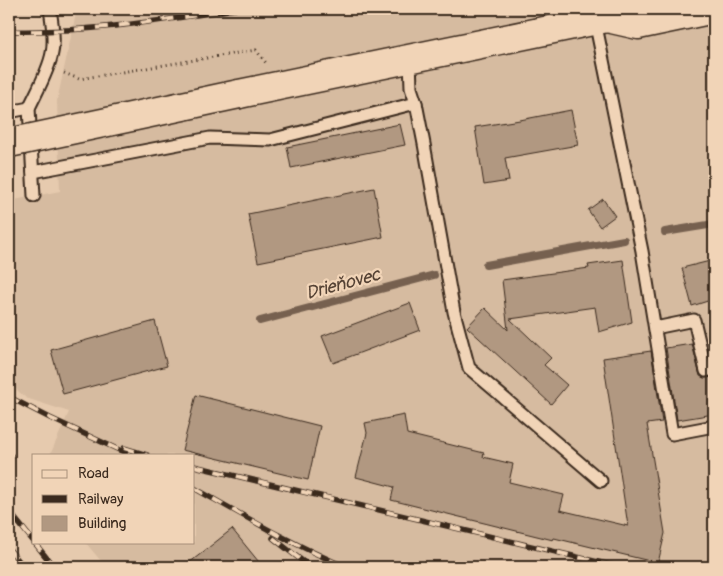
<svg xmlns="http://www.w3.org/2000/svg" width="723" height="576" viewBox="0 0 723 576" font-family="Pangolin,sans-serif">
  <style>
    .built { fill: #d6bba0 }
    .lines { fill: none; stroke-linecap: round; stroke-linejoin: round }
    .stream { stroke: #766150; stroke-width: 8 }
    .building { fill: #b19881; stroke: #3b2a1e }
    .lane-casing { stroke: #3b2a1e; stroke-width: 15 }
    .secondary-casing { stroke: #3b2a1e; stroke-width: 31 }
    .primary-casing { stroke: #3b2a1e; stroke-width: 31 }
    .path { stroke: #3b2a1e; stroke-width: 3; stroke-dasharray: 1 4; stroke-linecap: butt }
    .lane { stroke: #f1d4b7; stroke-width: 11 }
    .secondary { stroke: #f1d4b7; stroke-width: 28 }
    .primary { stroke: #f1d4b7; stroke-width: 28 }
    .rail-casing { stroke: #3b2a1e; stroke-width: 5.5 }
    .rail { stroke: #f1d4b7; stroke-width: 4; stroke-dasharray: 11; stroke-linecap: butt }
    .secondary-bridge-casing { stroke: #3b2a1e; stroke-width: 31; stroke-linecap: butt }
    .secondary-bridge { stroke: #f1d4b7; stroke-width: 28 }
    .labels { text-anchor: middle; dominant-baseline: central; stroke-width: 4.5; stroke-linejoin: round; paint-order: stroke }
    .water-label { font-size: 18px; font-style: italic; fill: #544133; stroke: #f1d4b7 }
  </style>
  <rect width="100%" height="100%" fill="#e6caae"/>
  <filter id="ink" filterUnits="userSpaceOnUse"><feTurbulence type="fractalNoise" baseFrequency=".02" numOctaves="2"/><feDisplacementMap in="SourceGraphic" scale="10" xChannelSelector="R" yChannelSelector="G"/><feConvolveMatrix kernelMatrix="1 2 1 2 8 2 1 2 1" color-interpolation-filters="sRGB"/></filter>
  <g filter="url(#ink)">
    <polygon class="built" points="77,9 714,9 714,567 106,567 85,542 194,542 194,455 50,455 69,412 26,398 9,383 9,201 60,191 57,101"/>
    <g class="lines">
      <g class="stream">
        <polyline points="665,232 714,224"/>
        <polyline points="486,265 624,240"/>
        <polyline points="260,321 434,275"/>
        <polyline points="9,458 10,456"/>
      </g>
    </g>
    <g class="building">
      <polygon points="571,110 578,145 505,158 509,181 484,185 475,127 520,120"/>
      <polygon points="400,124 405,145 291,168 287,147"/>
      <polygon points="374,188 383,237 258,262 248,214"/>
      <polygon points="603,199 615,216 600,227 588,210"/>
      <polygon points="623,260 632,322 599,332 595,307 510,319 551,358 544,365 567,385 551,404 467,327 485,308 508,330 502,280 589,268 588,265"/>
      <polygon points="714,260 714,299 692,306 682,268"/>
      <polygon points="410,303 420,330 333,363 322,336"/>
      <polygon points="155,321 167,366 63,394 51,350"/>
      <polygon points="692,344 700,376 704,378 714,377 714,414 677,420 666,348"/>
      <polygon points="651,351 662,422 647,424 665,533 658,563 554,538 553,540 391,500 394,487 356,477 367,433 365,423 404,415 407,434 484,453 483,457 513,464 509,482 564,495 560,510 628,526 603,358"/>
      <polygon points="196,395 320,426 308,480 182,450"/>
      <polygon points="232,529 263,567 184,567"/>
    </g>
    <g class="lines">
      <g class="lane-casing">
        <g id="lane">
          <polyline points="595,21 642,251 672,434 714,426"/>
          <polyline points="410,59 411,88 416,103 424,144 454,312 469,368 601,481"/>
          <polyline points="29,108 34,196"/>
          <path d="M9,112L29,108C37,91 49,70 52,53C55,39 52,23 50,9"/>
          <polyline points="33,172 210,138 270,140 416,103"/>
          <polyline points="655,328 694,320 706,371 714,369"/>
        </g>
      </g>
      <g class="secondary-casing">
        <polyline id="secondary" points="239,94 607,18 615,9"/>
      </g>
      <g class="primary-casing">
        <polyline id="primary" points="607,18 638,25 714,9"/>
      </g>
      <polyline class="path" points="64,73 79,79 256,50 266,63"/>
      <use href="#lane" class="lane"/>
      <use href="#secondary" class="secondary"/>
      <use href="#primary" class="primary"/>
      <g class="rail-casing">
        <g id="rail">
          <path d="M9,31C84,33 160,21 235,9"/>
          <polyline points="9,397 50,418 130,455"/>
          <polyline points="124,448 147,455"/>
          <polyline points="194,466 619,567"/>
          <path d="M194,488C244,516 293,545 346,567"/>
          <polyline points="9,511 34,542"/>
          <polyline points="273,538 310,567"/>
          <polyline points="34,542 54,567"/>
          <polyline points="9,549 24,567"/>
        </g>
      </g>
      <use href="#rail" class="rail"/>
      <g class="secondary-bridge-casing">
        <polyline id="secondary-bridge" points="9,143 239,94"/>
      </g>
      <use href="#secondary-bridge" class="secondary-bridge"/>
    </g>
  </g>
  <g class="labels">
    <g class="water-label">
      <text transform="translate(343 284) rotate(-15)">Drieňovec</text>
    </g>
  </g>
  <rect width="723" height="576" fill="none" stroke="#f1d4b7" stroke-width="30"/>
  <rect x="15" y="15" width="693" height="546" fill="none" stroke="#3b2a1e" stroke-width="2" filter="url(#ink)"/>
  <rect x="32" y="454" width="162" height="90" fill="#f1d4b7" stroke="#a8907a"/>
  <rect x="42" y="470" width="25" height="8" fill="#f1d4b7" stroke="#a8907a"/>
  <text x="78" y="478" font-size="15" fill="#3b2a1e">Road</text>
  <rect x="42" y="495" width="25" height="8" fill="#3b2a1e" stroke="#a8907a"/>
  <text x="78" y="504" font-size="15" fill="#3b2a1e">Railway</text>
  <rect x="42" y="516" width="25" height="15" fill="#b19881" stroke="#a8907a"/>
  <text x="78" y="528" font-size="15" fill="#3b2a1e">Building</text>
</svg>
